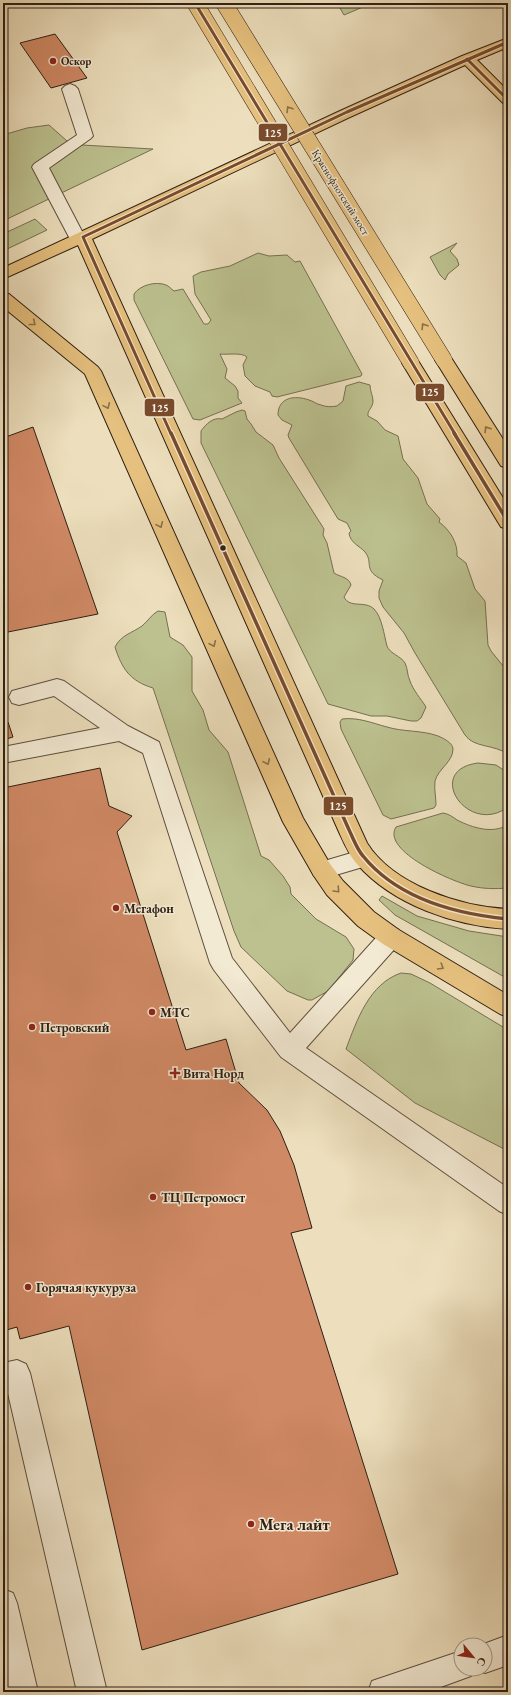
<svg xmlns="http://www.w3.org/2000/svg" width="511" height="1695" viewBox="0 0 511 1695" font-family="'EB Garamond',serif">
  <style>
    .green { fill: #bcc18f; stroke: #757052 }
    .building { fill: #d08965; stroke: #2e1f14 }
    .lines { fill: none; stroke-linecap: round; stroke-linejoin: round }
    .minor-casing { stroke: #5e4f3e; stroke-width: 2 }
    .major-casing { stroke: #2e1f14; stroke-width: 2 }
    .minor { fill: #f3ead4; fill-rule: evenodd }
    .major { fill: #e6c07e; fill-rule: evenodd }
    .major-bridge-casing { stroke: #2e1f14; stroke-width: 17; stroke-linecap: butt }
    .major-bridge { stroke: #e6c07e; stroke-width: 16 }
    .bus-1-far1-casing { stroke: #f3ead4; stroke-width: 5 }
    .bus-1-casing { stroke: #f3ead4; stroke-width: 6 }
    .bus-1-far1 { stroke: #7a4b2a; stroke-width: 3 }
    .bus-1 { stroke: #7a4b2a; stroke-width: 3.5 }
    .oneway { stroke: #8a7049 }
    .poi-dot { fill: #8f2418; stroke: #f3ead4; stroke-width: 1.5 }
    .bus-dot { fill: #2e1f14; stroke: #f3ead4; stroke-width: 1.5 }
    .labels { text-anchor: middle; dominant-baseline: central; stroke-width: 3; stroke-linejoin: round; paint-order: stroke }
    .far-poi-label { font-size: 11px; font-weight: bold; fill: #2e1f14; stroke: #f3ead4; text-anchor: start }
    .far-street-label { font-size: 11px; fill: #2e1f14; stroke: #f3ead4 }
    .poi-label { font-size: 13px; font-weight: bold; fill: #2e1f14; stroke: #f3ead4; text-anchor: start }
    .near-poi-label { font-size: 16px; font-weight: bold; fill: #2e1f14; stroke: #f3ead4; text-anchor: start }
    .line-badge { stroke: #f3ead4; stroke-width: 1.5 }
    .badge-label { font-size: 11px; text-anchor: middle; font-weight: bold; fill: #fff }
  </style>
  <rect width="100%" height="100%" fill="#eddfbd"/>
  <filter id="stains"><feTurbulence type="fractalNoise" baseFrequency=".005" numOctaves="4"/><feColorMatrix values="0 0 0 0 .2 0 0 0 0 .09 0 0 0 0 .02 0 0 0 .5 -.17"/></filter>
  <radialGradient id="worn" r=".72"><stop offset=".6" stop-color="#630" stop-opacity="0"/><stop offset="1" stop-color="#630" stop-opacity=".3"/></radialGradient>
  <g class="green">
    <polygon points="337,3 387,3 370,4 344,15"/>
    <polygon points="49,125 67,141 64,144 153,149 3,221 3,135 27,128"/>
    <polygon points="35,219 47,230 3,251 3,234"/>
    <polygon points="457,243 450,251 457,259 459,265 448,274 445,280 440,275 430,257"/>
    <path d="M258,253L269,256L287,255L295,262L300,261L362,374L361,376L277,397L272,396L270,392L255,386L245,376L243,365L247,357C241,352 228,355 220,354L227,369L225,378L235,386L238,391V398L242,403L200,420L193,419L134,300V294C140,285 156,281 166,285C169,286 171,289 174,291L183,289L204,324H208L211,320L195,294L193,276L201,272L230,266Z"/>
    <path d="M359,382L370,385C370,391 373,396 373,401C373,408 367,410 368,416L377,421L385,430L398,436L403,459L418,478L427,504L440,519L439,522C450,530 458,543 457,556L466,563L475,589L485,601L488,645L491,651L508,672V754C493,744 474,748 465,735L415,653L404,633L383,607L379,598V591L383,580C362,570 374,563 365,552C360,546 350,543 349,533L351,531L347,523L338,519L289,438L288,435L292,425L282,420L278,415C278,397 295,395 309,400C313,401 316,404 321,405C326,407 331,407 337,406L343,401L346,386Z"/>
    <path d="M242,410L245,411L247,419L251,424L256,432L273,445L279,458L324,529L323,535L327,543L334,573C340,577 349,577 351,585L344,597C350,609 365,600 374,609C382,617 384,635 387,646C390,654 401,656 405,663C408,669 407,675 410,681C413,690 421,699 426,707L421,718L417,721H411L387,716H371L328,704L201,443V431C206,424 213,417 222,419L236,412Z"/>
    <path d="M158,611L165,612L170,637L183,645L192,657V691L203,710L209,730L228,752L261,856L269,860L283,876L290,887L291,894L316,919L346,937L354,949L353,960L328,991L312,1000H308L287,991L241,947L234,931L153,688C130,681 122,669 115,647C121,635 132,633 142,626C148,621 151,615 158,611Z"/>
    <path d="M342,719C358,717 372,723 387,727C403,732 422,730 438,736C443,738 453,743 453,749C453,762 438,769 435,781C434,789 436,797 436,805L434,808L391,819L383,815L341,729L340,722Z"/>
    <path d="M478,763L496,765L508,773V807C468,837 423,770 478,763Z"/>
    <path d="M443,813C449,814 453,817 457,820C473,828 492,834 508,825V888C495,889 484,889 471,886C453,882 381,851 396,827Z"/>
    <polygon points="382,896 417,916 469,931 508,937 508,979 395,915 379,900"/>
    <path d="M401,973L411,974L430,983L508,1030V1151L415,1103L346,1049C357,1020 369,984 401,973Z"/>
  </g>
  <g class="building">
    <polygon points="55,34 87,78 51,88 20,43"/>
    <polygon points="33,427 98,614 3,633 3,438"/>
    <polygon points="8,722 13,737 3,740 3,723"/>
    <polygon points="100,768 109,806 132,816 117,832 186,1050 226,1039 239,1083 267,1110 280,1131 294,1165 312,1228 291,1233 398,1574 142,1650 69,1326 20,1339 17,1327 3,1331 3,788"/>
  </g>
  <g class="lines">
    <g class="minor-casing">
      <g id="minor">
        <polygon points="70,84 75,86 78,89 93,136 90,139 49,168 86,239 84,243 78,244 72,243 70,239 32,167 34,164 77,135 62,89 65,86"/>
        <polygon points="57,679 64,681 128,726 159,742 232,958 290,1033 383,930 391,927 399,930 402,937 399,944 306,1048 508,1188 508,1215 499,1211 281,1057 214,970 210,963 143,753 119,741 3,763 3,747 100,728 54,696 19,705 12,703 9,697 12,691"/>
        <polygon points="365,849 373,852 376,858 373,864 322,879 314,876 311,870 314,864"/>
        <polygon points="17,1360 26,1364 30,1373 107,1692 77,1692 7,1389 3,1389 3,1363"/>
        <polygon points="3,1589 13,1593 17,1603 38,1692 8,1692 3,1669"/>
        <polygon points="508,1635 508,1665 485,1673 476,1669 485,1669 485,1645 481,1645"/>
        <polygon points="461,1651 461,1669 474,1669 471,1676 427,1692 368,1692 372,1681"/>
      </g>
    </g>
    <g class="major-casing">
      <g id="major">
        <path d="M508,38V47L477,60L508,91V105L503,103L465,65L350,117L92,239L367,843C393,885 461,907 508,909V929C455,926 393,905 357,864C349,855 344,843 339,832L78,245L3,279V268L340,111L462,56Z"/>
        <polygon points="3,293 9,294 98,367 101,371 303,818 330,864 343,881 374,912 399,930 508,995 508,1017 500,1014 383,944 358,926 327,895 314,876 283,822 85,374 3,307"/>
        <polygon points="444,354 450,356 508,447 508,468 501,466 435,360 438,356"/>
        <polygon points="411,357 417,359 508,506 508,529 501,527 402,363 405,359"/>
      </g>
    </g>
    <use href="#minor" class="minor"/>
    <use href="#major" class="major"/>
    <g class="major-bridge-casing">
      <g id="major-bridge">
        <polyline points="195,3 411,363"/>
        <polyline points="224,3 444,360"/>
      </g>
    </g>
    <use href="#major-bridge" class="major-bridge"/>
    <g class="bus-1-far1-casing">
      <g id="bus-1-far1">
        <polyline points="195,3 455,434"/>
        <polyline points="467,59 508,100"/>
        <polyline points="171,434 83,237 347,112 508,42"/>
      </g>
    </g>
    <g class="bus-1-casing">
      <g id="bus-1">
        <path d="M171,433L350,832C354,840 357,849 363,856C398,899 456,914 508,919"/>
        <polyline points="454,433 508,522"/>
      </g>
    </g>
    <use href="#bus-1-far1" class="bus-1-far1"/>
    <use href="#bus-1" class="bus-1"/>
  </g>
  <defs><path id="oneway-chevron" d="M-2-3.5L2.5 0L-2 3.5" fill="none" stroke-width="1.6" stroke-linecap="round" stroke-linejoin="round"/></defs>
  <g class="oneway">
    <use href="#oneway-chevron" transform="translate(289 109) rotate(-122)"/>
    <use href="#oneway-chevron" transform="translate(33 323) rotate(39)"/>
    <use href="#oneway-chevron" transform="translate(424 326) rotate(-122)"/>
    <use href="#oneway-chevron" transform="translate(107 406) rotate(66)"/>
    <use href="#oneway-chevron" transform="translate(487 429) rotate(-122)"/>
    <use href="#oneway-chevron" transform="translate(160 525) rotate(66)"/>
    <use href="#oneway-chevron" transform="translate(213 644) rotate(66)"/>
    <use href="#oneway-chevron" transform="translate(267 762) rotate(66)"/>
    <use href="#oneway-chevron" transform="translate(337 890) rotate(47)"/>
    <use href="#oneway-chevron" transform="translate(441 967) rotate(31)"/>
  </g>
  <g class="poi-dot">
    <circle cx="53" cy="61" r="4"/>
    <circle cx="116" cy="908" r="4"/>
    <circle cx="152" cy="1012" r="4"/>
    <circle cx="32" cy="1027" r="4"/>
    <path d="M173 1067h4v4h4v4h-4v4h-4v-4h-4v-4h4z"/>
    <circle cx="153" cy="1197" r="4"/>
    <circle cx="28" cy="1287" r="4"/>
    <circle cx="251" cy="1524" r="4"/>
  </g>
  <circle class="bus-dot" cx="223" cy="548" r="3.5"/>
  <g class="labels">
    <g class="far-poi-label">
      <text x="61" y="61">Оскор</text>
    </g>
    <g class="far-street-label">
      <text transform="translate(341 192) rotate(58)">Краснофлотский мост</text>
    </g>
    <g class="poi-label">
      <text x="124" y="908">Мегафон</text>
      <text x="160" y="1012">МТС</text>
      <text x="40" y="1027">Петровский</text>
      <text x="183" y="1073">Вита Норд</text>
      <text x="161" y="1197">ТЦ Петромост</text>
      <text x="36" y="1287">Горячая кукуруза</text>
    </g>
    <g class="near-poi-label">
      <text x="259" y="1524">Мега лайт</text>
    </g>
  </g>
  <g class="line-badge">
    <rect x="258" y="123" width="30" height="19" rx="4" fill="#7a4b2a"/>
    <rect x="415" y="383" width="30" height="19" rx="4" fill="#7a4b2a"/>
    <rect x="144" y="398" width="31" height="19" rx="4" fill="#7a4b2a"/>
    <rect x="323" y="796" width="31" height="20" rx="4" fill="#7a4b2a"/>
  </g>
  <g class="badge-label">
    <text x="273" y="137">125</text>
    <text x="430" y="396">125</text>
    <text x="160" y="412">125</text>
    <text x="338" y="810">125</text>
  </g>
  <rect width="511" height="1695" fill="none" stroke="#eddfbd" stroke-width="16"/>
  <rect x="4" y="4" width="503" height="1687" fill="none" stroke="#2e1f14" stroke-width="2"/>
  <rect x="8" y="8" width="495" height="1679" fill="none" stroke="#2e1f14"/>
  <g transform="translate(473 1657) rotate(119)"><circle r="19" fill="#f3ead4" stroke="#a49987"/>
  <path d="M0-3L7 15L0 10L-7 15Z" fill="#8f2418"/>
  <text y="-6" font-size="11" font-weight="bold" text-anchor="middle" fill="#2e1f14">С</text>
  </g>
  <rect width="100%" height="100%" filter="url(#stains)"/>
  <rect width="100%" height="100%" fill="url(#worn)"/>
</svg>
